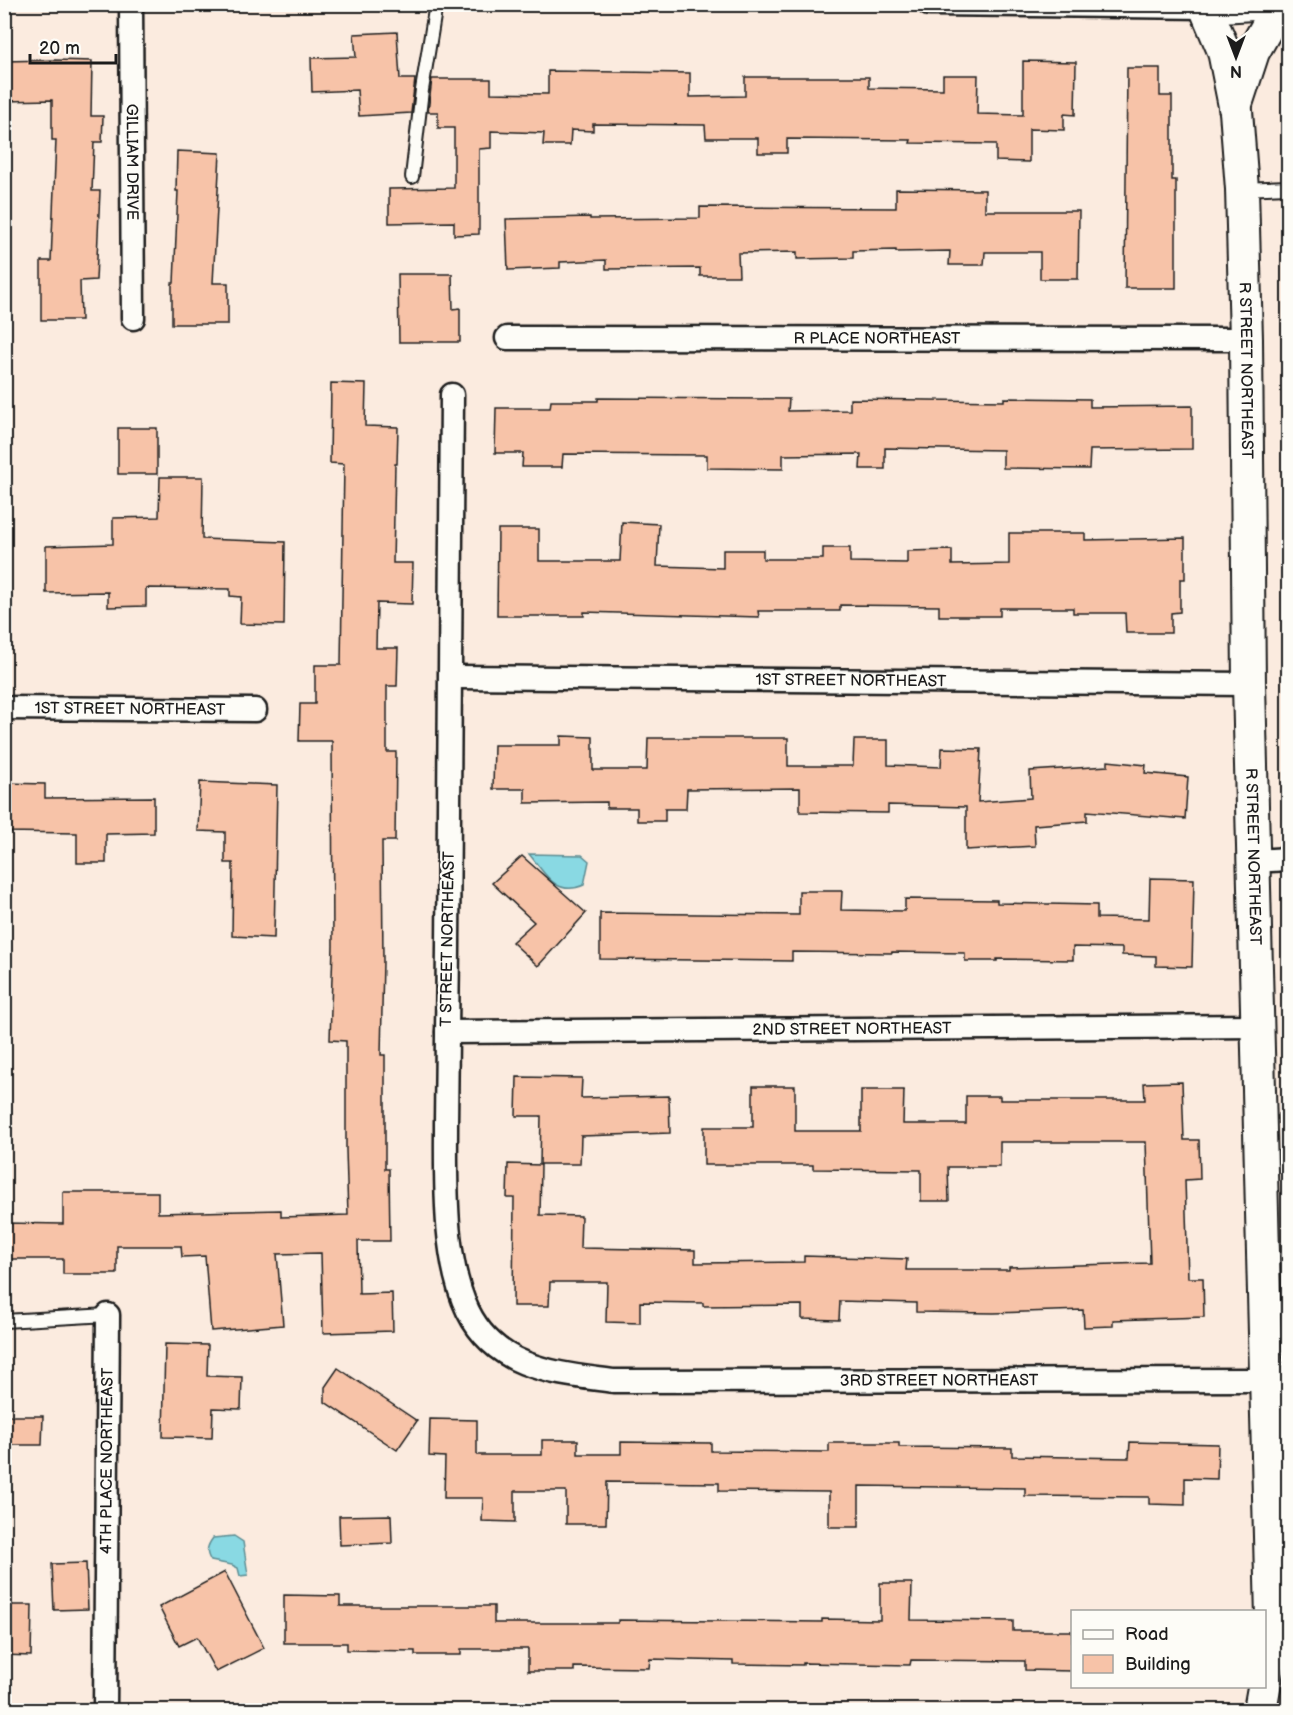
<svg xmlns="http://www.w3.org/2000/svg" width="1293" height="1715" viewBox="0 0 1293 1715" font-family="'Balsamiq Sans',sans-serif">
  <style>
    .water { fill: #89d9e3; stroke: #5d8d93; stroke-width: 1.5 }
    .building { fill: #f7c3a8; stroke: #1c1c1c; stroke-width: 1.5 }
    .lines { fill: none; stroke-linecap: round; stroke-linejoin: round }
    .lane-casing { stroke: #1c1c1c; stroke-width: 16 }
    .street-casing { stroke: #1c1c1c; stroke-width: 27 }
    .secondary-casing { stroke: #1c1c1c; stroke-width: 36 }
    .lane { stroke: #fdfcf7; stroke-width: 12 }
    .street { stroke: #fdfcf7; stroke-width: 22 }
    .secondary { stroke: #fdfcf7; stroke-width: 32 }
    .labels { text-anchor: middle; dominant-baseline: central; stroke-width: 4.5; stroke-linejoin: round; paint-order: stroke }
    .street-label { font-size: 16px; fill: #1c1c1c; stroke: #fdfcf7 }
  </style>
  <rect width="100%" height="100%" fill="#fbebdf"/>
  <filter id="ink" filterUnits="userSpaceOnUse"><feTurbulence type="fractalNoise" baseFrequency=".0167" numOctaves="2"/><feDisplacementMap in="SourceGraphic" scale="12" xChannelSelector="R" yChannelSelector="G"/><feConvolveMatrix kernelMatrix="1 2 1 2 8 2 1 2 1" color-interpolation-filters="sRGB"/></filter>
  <g filter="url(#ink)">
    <g class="water">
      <path d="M529,854L582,855L589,861L584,885C555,897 546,874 529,854Z"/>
      <path d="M234,1536L243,1542L248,1575L240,1576L238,1568L232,1565L211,1561C205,1552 207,1546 213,1538Z"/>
    </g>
    <g class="building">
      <polygon points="397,32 400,79 415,79 411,113 359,116 357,90 312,92 311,58 356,57 354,34"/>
      <polygon points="53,60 92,61 91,116 103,116 102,142 94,142 92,191 100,191 96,280 80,281 81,320 41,320 41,261 51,261 56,140 52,140 52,100 4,101 4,61"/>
      <polygon points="1023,61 1076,62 1075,115 1064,114 1064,130 1029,129 1029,162 996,161 996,144 910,143 911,140 787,139 787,153 758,153 758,138 706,138 705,125 593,124 593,131 571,130 570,145 543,145 544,133 491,131 491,148 479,149 479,234 454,235 454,222 389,223 389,189 454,188 454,128 438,128 438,112 428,112 432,79 491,79 491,93 548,94 548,71 690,73 690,97 745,96 745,77 869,77 869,88 943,89 943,75 978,75 977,114 1023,115"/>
      <polygon points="1127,68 1160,68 1160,96 1172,96 1172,180 1176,180 1176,288 1125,288"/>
      <polygon points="177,151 220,153 213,283 228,283 228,324 172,324 172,283 174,283 178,191 176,191"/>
      <polygon points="896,189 985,190 985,211 1079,211 1078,279 1040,279 1040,252 985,252 984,265 949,265 950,251 896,252 896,250 853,251 853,258 797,259 797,252 738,253 739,276 700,276 700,268 606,269 606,260 560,262 560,268 508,270 506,219 590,217 590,219 700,218 700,207 896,208"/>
      <polygon points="398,274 452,274 453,309 460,308 460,342 399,342"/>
      <polygon points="331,383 366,384 365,426 398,427 397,464 395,464 393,563 413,563 412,604 377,603 376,648 398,648 397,686 387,686 387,752 396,752 395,841 382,841 383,961 381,1055 385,1055 385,1169 389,1169 390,1241 358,1241 359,1294 392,1293 393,1331 323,1333 321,1253 277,1254 283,1325 211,1331 205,1256 182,1257 181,1246 117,1246 117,1274 63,1274 63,1259 4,1259 4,1223 63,1224 63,1192 158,1192 158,1213 281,1210 281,1217 348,1215 346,1150 346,1041 330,1040 333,946 332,741 299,741 300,704 315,704 315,665 341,665 344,464 330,463"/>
      <polygon points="598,398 789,399 788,411 850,410 850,399 1004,401 1004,398 1090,399 1090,407 1192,406 1192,449 1090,450 1089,469 1003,468 1003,450 885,448 885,469 860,469 861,454 783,455 783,469 707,468 707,455 563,454 562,467 522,467 523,453 495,453 496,408 550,408 551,401 598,401"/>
      <rect x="118" y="428" width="39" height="46"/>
      <polygon points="160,477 203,477 202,539 285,542 284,625 240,624 241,597 230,596 230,589 146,588 146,606 108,607 108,592 46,593 46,546 113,544 113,518 159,517"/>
      <polygon points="622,522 659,524 657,566 723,568 723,550 763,550 763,559 823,559 823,548 850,548 850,562 907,563 907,551 952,550 952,565 1009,564 1009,533 1085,533 1085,540 1185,538 1185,579 1180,579 1180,612 1171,613 1171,633 1126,633 1125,613 1073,613 1073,608 1000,608 1000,616 939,616 939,606 840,605 840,611 758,611 759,617 584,612 584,616 497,616 498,529 539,529 539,561 620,561"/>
      <polygon points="561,736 593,737 593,770 647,770 648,738 788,738 788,766 853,766 854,740 888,740 888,765 941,767 942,748 981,749 978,802 1031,798 1030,771 1108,766 1108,761 1146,765 1145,773 1188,777 1185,819 1087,811 1087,821 1034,825 1035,846 966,850 966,807 888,805 888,813 800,812 800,788 687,789 686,809 665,809 665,821 637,821 637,808 607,808 607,802 525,803 525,789 493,789 494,745 561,745"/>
      <polygon points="200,782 277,785 274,938 232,936 233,863 225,863 225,832 198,831"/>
      <polygon points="4,783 45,784 45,798 154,797 154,833 106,834 106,863 77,863 77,833 4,832"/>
      <polygon points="522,856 586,913 538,966 512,942 534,922 492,883"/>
      <polygon points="1150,878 1194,879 1192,967 1156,966 1156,956 1122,955 1122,948 1073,947 1073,960 997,959 997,961 965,961 965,953 892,952 892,953 792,952 792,961 600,959 600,913 799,915 799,891 842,891 841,910 905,911 905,899 997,900 997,903 1097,905 1097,918 1149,919"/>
      <polygon points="517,1077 582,1078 581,1098 669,1096 670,1133 581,1136 580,1164 540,1164 541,1116 516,1116"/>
      <polygon points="1182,1082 1184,1140 1199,1140 1200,1179 1185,1180 1188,1278 1203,1278 1204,1317 1113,1320 1113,1326 1084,1327 1083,1310 994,1313 916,1312 916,1303 840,1301 839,1320 802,1319 802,1305 703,1306 703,1303 640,1302 640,1323 606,1322 607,1282 550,1282 549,1306 513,1306 514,1198 507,1198 508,1164 541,1165 540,1215 581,1216 580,1248 695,1250 695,1263 804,1262 804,1256 907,1259 906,1270 1009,1270 1009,1267 1150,1263 1146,1142 1000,1142 1000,1167 948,1167 949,1201 921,1201 921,1170 813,1169 813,1165 704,1165 704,1127 753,1127 753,1086 795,1086 795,1131 861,1131 861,1090 904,1090 903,1124 966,1124 966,1096 1000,1096 1000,1100 1145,1100 1144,1083"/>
      <polygon points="165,1344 208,1345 207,1376 242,1377 241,1409 213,1408 212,1438 163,1437"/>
      <polygon points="338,1368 417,1421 397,1450 325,1402 325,1387"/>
      <polygon points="4,1416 43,1416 42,1445 4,1445"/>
      <polygon points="430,1419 477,1420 477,1455 542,1455 542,1440 578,1440 578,1454 621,1454 621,1442 711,1443 711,1451 829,1452 829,1443 899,1443 899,1447 1012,1448 1012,1456 1129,1458 1130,1442 1218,1444 1217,1479 1185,1478 1185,1505 1149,1504 1149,1497 1025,1496 1025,1488 859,1486 859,1527 829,1527 829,1492 719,1491 719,1483 607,1482 606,1524 566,1524 566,1491 515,1491 515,1522 482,1521 483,1498 444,1498 445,1457 429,1456"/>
      <polygon points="391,1515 392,1543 340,1545 339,1516"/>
      <polygon points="86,1563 88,1609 54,1610 52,1564"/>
      <polygon points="225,1572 264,1648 216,1672 197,1637 179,1646 159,1607"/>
      <polygon points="880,1583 912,1583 911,1620 1013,1621 1013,1631 1072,1631 1072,1671 1025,1670 1025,1661 911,1660 910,1665 803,1663 803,1665 733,1664 733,1661 650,1659 649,1668 574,1667 574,1671 528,1671 528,1649 461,1649 461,1655 415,1655 415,1651 347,1650 347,1643 284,1643 284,1595 340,1596 340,1606 494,1606 494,1623 618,1623 618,1620 822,1622 822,1619 880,1620"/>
      <polygon points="4,1605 32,1605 31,1656 4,1655"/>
    </g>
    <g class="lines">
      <g class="lane-casing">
        <g id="lane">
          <polyline points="412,177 422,90 436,4"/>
          <polyline points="1242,189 1288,187"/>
          <polyline points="4,1321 108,1315"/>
        </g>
      </g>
      <g class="street-casing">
        <g id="street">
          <path id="s1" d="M131,4L133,318"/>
          <polyline points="929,4 1205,7"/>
          <path id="s2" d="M507,338L1246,339"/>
          <path id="s3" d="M452,395C452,579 451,763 448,947C447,1006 447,1064 446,1122C446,1178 443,1260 468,1311C497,1370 556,1373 613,1381L1266,1380"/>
          <path id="s4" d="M453,677L1249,684"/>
          <path id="s5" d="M4,708L255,710"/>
          <polyline points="1253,861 1288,859"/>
          <path id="s6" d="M447,1032L1258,1026"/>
          <path id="s7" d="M105,1710L108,1315"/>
        </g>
      </g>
      <g class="secondary-casing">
        <g id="secondary">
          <path id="s8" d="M1204,4L1224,51L1236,111L1242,189L1246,339L1249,684L1272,1618L1270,1654L1260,1710"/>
          <polyline points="1205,7 1253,4"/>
          <polyline points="1235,107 1253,52 1280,4"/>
        </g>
      </g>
      <use href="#lane" class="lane"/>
      <use href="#street" class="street"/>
      <use href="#secondary" class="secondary"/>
    </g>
  </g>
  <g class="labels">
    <g class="street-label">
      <text stroke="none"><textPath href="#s1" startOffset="158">GILLIAM DRIVE</textPath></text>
      <text stroke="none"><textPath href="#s2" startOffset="370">R PLACE NORTHEAST</textPath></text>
      <text stroke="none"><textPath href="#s8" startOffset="372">R STREET NORTHEAST</textPath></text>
      <text stroke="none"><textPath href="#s4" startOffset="398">1ST STREET NORTHEAST</textPath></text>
      <text stroke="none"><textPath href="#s5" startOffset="126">1ST STREET NORTHEAST</textPath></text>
      <text stroke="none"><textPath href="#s8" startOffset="858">R STREET NORTHEAST</textPath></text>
      <text transform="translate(448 939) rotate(-89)">T STREET NORTHEAST</text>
      <text stroke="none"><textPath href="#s6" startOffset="405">2ND STREET NORTHEAST</textPath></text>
      <text stroke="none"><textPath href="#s3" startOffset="1414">3RD STREET NORTHEAST</textPath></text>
      <text stroke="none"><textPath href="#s7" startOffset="249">4TH PLACE NORTHEAST</textPath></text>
    </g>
  </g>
  <rect width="1293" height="1715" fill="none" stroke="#fdfcf7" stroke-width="24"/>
  <rect x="12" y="12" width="1269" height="1691" fill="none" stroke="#1c1c1c" stroke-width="2" filter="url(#ink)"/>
  <rect x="1071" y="1610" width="195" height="78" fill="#fdfcf7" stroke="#a3a29f" stroke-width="1.5"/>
  <rect x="1083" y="1630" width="30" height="9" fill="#fdfcf7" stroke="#a3a29f" stroke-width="1.5"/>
  <text x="1125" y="1640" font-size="18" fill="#1c1c1c">Road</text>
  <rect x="1083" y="1655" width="30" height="18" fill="#f7c3a8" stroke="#a3a29f" stroke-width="1.5"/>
  <text x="1125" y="1670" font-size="18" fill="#1c1c1c">Building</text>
  <g transform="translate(1236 57) rotate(180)" stroke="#fdfcf7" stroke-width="4.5" paint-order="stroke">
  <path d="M0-4.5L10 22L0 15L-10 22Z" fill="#1c1c1c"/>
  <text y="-9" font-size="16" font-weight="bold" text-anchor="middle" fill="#1c1c1c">N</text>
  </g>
  <path d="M30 54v9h86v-9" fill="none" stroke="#1c1c1c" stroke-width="3"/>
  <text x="39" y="54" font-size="18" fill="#1c1c1c" stroke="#fdfcf7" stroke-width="4.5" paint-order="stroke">20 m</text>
</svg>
